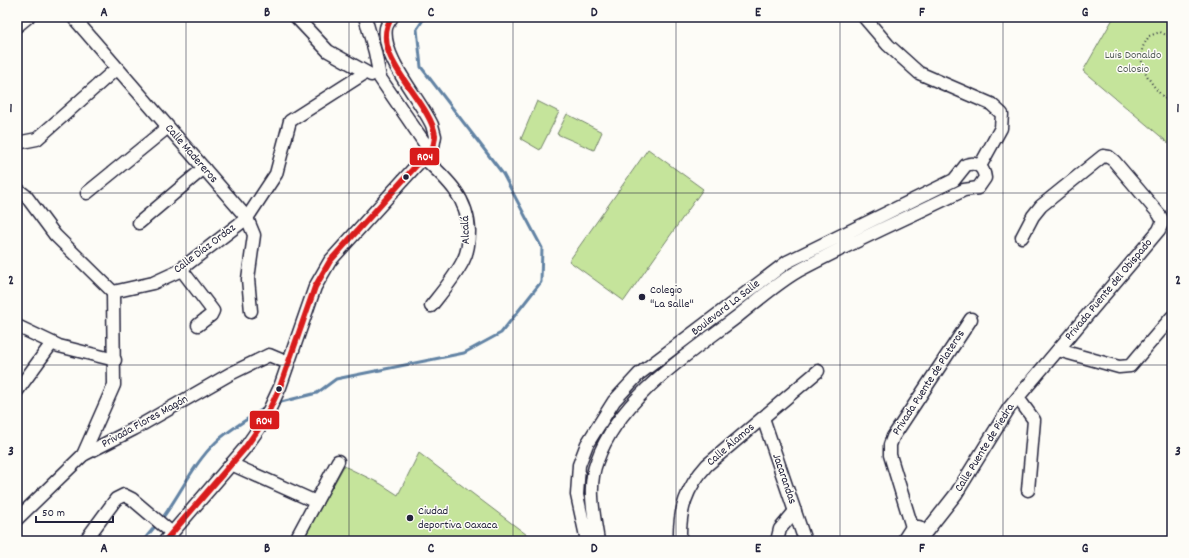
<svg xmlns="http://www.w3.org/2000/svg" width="1189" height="558" viewBox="0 0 1189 558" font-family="Dekko,sans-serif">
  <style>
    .green { fill: #c5e49b; stroke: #74836b }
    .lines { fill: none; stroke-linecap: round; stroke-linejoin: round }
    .stream { stroke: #6283a4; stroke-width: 3 }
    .minor-casing { stroke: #22223b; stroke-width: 15 }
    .path { stroke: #22223b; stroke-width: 2; stroke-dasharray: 1 3; stroke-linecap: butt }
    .minor { stroke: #fdfcf7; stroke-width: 12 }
    .bus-1-casing { stroke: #fdfcf7; stroke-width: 9 }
    .bus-1 { stroke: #d81b1b; stroke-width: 6 }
    .grid { fill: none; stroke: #22223b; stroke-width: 1; stroke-opacity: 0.55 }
    .bus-dot { fill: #22223b; stroke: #fdfcf7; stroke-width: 1.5 }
    .labels { text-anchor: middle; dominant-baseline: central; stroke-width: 3; stroke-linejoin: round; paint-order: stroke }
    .park-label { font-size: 12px; fill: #535c58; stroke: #fdfcf7 }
    .street-label { font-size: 12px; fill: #22223b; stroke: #fdfcf7 }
    .poi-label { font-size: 12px; fill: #22223b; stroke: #fdfcf7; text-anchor: start }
    .line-badge { stroke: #fdfcf7; stroke-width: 1.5 }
    .badge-label { font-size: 11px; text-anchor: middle; font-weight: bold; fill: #fff }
    .neatline { fill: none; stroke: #22223b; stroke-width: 1.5 }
    .grid-label { font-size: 13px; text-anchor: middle; font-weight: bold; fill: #22223b }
  </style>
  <rect width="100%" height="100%" fill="#fdfcf7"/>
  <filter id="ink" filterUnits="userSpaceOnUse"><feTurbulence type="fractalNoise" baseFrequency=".025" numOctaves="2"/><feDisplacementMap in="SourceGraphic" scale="8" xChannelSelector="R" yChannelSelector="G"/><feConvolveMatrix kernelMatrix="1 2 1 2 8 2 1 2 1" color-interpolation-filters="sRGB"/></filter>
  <g filter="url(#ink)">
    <g class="green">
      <polygon points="1114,17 1172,17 1172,146 1083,71"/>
      <polygon points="537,101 559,112 540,150 521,139"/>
      <polygon points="567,114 602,132 594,150 557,134"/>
      <polygon points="648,149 703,189 624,301 569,261"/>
      <polygon points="419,453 535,541 302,541 344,466 381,484 398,495"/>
    </g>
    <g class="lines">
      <g class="stream">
        <polyline points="277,403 317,393 336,379 464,353 501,333 541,282 542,248 503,174 421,67 417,29 425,17"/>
        <path d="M161,520C180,495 193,464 216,442C230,429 250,418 266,407"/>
        <polyline points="143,541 157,524"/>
      </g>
      <g class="minor-casing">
        <g id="minor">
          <polyline points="73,17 247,218 254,235 248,279 251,311"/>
          <polyline points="296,17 328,51 371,75"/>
          <polyline points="365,17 375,52 380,78 430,151"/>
          <polyline points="864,17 888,45 919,73 991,104 1002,114 1001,128 980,166"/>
          <polyline points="17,26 28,17"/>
          <polyline points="17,143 37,139 117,68"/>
          <path d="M424,158C447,179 468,198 469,231C469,241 468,252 463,261C455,277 442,292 431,306"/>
          <polyline points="17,189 26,196 55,235 113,292"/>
          <polyline points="87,193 168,127"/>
          <polyline points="139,223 204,168"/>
          <polyline points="181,269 213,311 211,315 198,325"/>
          <polyline points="113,292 153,283 177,272 247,218 276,174 290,121 365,73"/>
          <polyline points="17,326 59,346 115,360"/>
          <polyline points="1058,350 1119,367 1130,366 1172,317"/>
          <polyline points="17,391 52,343"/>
          <polyline points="1018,398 1034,420 1028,490"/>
          <polyline points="763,418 805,541"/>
          <polyline points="83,455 114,385 113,292"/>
          <polyline points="231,464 316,502"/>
          <polyline points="17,519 83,455 134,429 230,374 269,355 288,363"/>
          <polyline points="922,536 912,527 890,455 890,445 893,437 971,319"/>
          <polyline points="85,541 116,499 124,495 132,499 172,533"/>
          <path d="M165,541L245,448L264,421L280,387L315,287L330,261L433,147L435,136L432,125C420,99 381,57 386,28C387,24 390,20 392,17"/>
          <polyline points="295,541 338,461"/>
          <path d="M587,541L577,495L579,465L587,444L614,401L639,374L787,262L954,180L966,165C977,161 984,168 985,178L978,188L964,190C909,217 852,242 798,271C777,283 757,301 738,316C687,355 619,398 597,461C587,486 594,515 598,541"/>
          <path d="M680,541C679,510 686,488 707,465L818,371"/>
          <polyline points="777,541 780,529 795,511"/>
          <polyline points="903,541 912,527 919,527"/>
          <polyline points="919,541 956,494 1009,408 1159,230 1163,221 1159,214 1114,161 1109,157 1103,156 1041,206 1033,216 1022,237"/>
        </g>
      </g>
      <path class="path" d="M1172,38L1160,32L1149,36C1147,40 1143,45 1142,50C1137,68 1158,95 1172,104"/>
      <use href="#minor" class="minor"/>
      <g class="bus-1-casing">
        <path id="bus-1" d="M165,541L245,448L264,421L280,387L315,287L330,261L433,147C434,143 435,139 435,135C430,99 366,55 392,17"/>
      </g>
      <use href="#bus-1" class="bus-1"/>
    </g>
  </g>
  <path class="grid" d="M186,17V541M349,17V541M513,17V541M676,17V541M840,17V541M1003,17V541M17,193H1172M17,365H1172"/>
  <g class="bus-dot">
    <circle cx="406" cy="177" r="3.5"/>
    <circle cx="642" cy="297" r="4"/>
    <circle cx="279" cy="389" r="3.5"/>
    <circle cx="410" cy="518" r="4"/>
  </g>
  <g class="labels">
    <g class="park-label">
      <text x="1133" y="55">Luis Donaldo<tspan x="1133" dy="14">Colosio</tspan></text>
    </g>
    <g class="street-label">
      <text transform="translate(191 154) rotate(49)">Calle Madereros</text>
      <text transform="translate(466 230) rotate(-92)">Alcalá</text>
      <text transform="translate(205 249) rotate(-37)">Calle Díaz Ordaz</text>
      <text transform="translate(1109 290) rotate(-50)">Privada Puente del Obispado</text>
      <text transform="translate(726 308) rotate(-38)">Boulevard La Salle</text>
      <text transform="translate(929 383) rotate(-57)">Privada Puente de Plateros</text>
      <text transform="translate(145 422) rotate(-29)">Privada Flores Magón</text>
      <text transform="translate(731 445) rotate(-41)">Calle Álamos</text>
      <text transform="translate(985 448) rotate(-58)">Calle Puente de Piedra</text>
      <text transform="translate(784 479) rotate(71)">Jacarandas</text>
    </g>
    <g class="poi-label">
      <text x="650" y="290">Colegio<tspan x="650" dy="14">"La Salle"</tspan></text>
      <text x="418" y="511">Ciudad<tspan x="418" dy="14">deportiva Oaxaca</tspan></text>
    </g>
  </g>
  <g class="line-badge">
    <rect x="409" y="147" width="31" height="19" rx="4" fill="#d81b1b"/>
    <rect x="249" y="410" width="31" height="20" rx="4" fill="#d81b1b"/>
  </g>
  <g class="badge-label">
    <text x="425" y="160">R04</text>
    <text x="264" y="424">R04</text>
  </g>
  <rect width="1189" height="558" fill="none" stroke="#fdfcf7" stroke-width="44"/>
  <path d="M36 516v6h77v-6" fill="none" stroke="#22223b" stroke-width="2"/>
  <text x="42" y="516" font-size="12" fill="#22223b" stroke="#fdfcf7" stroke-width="3" paint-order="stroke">50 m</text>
  <rect x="22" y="22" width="1145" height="514" class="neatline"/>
  <g class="grid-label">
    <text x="104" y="16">A</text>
    <text x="267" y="16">B</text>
    <text x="431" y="16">C</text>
    <text x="594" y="16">D</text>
    <text x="758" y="16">E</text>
    <text x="922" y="16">F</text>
    <text x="1085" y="16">G</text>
    <text x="11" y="112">1</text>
    <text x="1178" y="112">1</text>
    <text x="11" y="284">2</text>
    <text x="1178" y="284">2</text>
    <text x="11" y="455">3</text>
    <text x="1178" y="455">3</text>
    <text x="104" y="552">A</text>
    <text x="267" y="552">B</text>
    <text x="431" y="552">C</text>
    <text x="594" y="552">D</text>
    <text x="758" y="552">E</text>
    <text x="922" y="552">F</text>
    <text x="1085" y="552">G</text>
  </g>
</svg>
